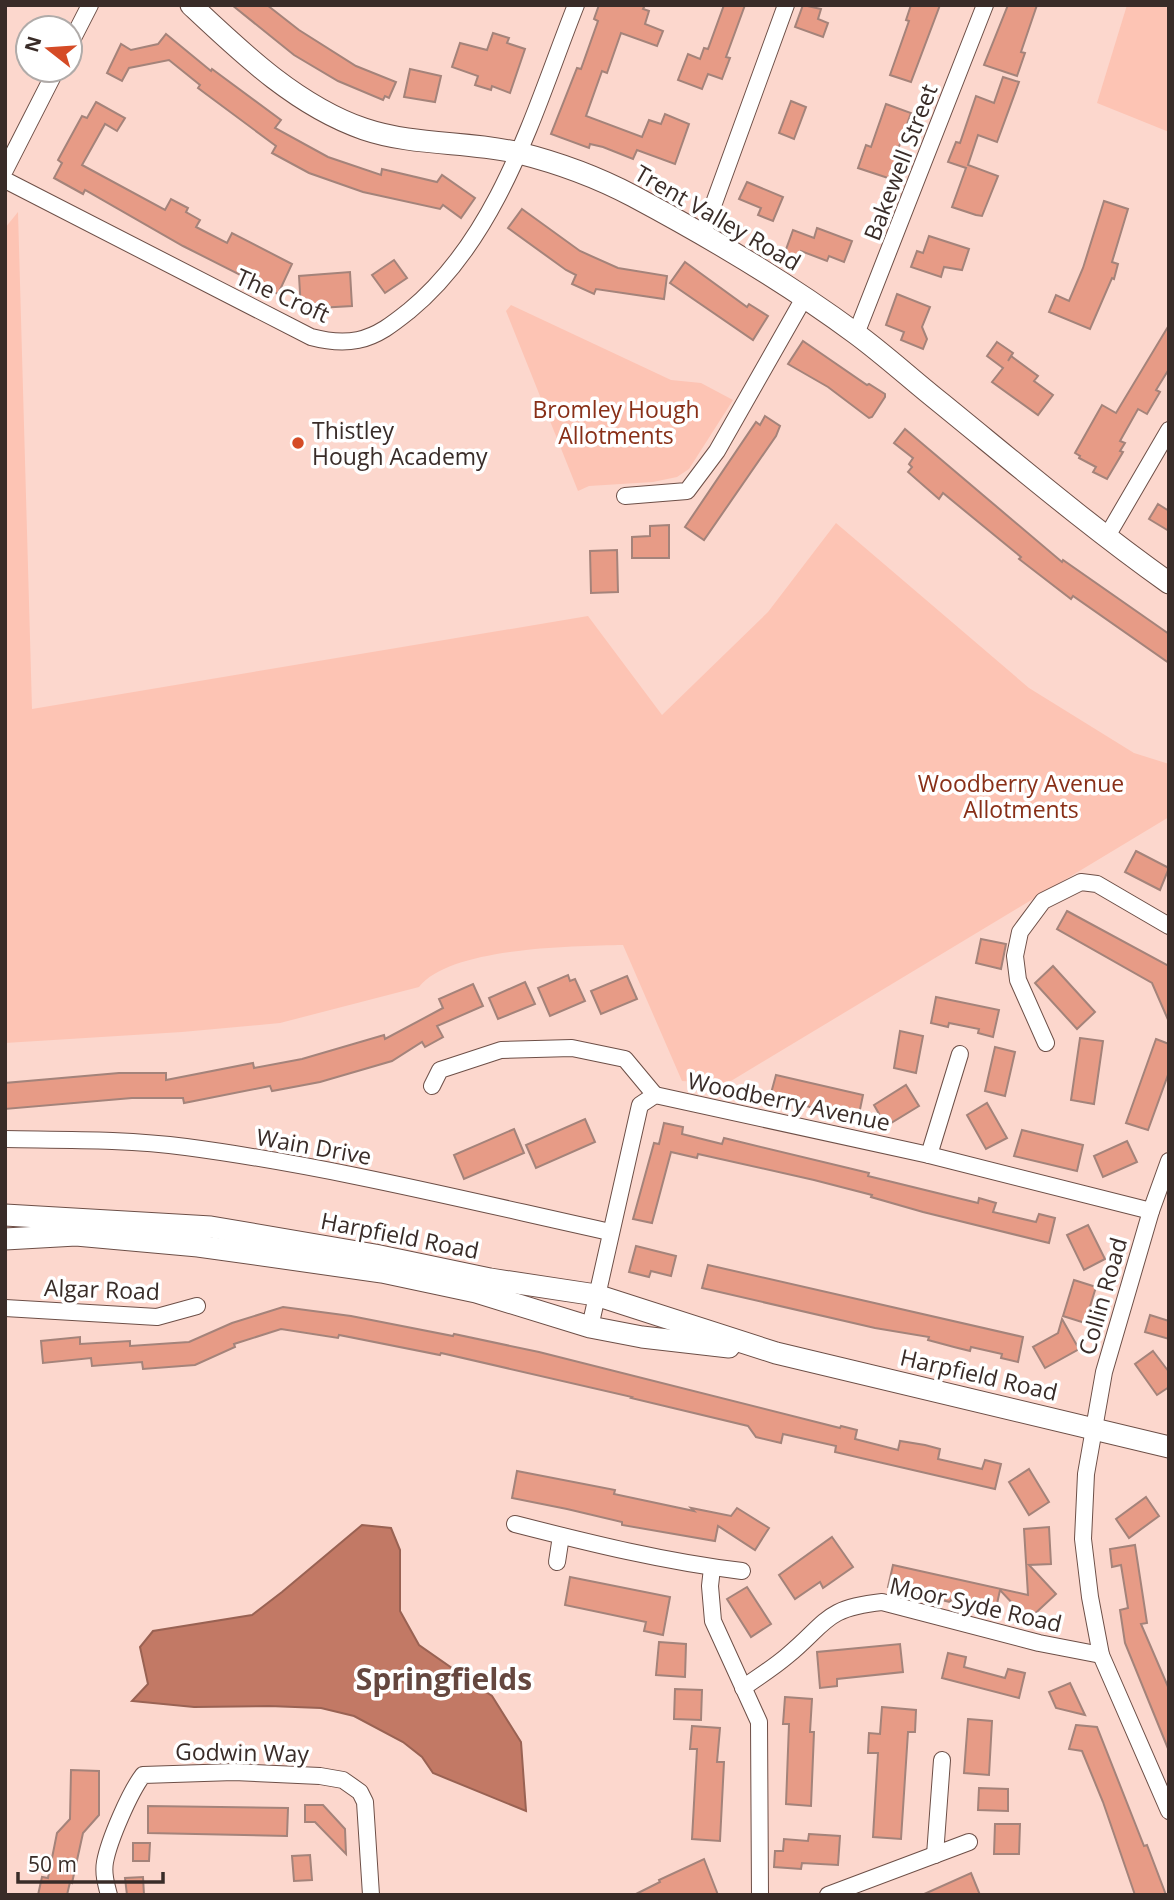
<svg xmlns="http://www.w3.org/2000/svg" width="1174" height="1900" viewBox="0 0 1174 1900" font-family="'Open Sans',sans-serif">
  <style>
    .green { fill: #fdc4b4 }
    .water { fill: #c27965; stroke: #996253; stroke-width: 2 }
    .building { fill: #e79b86; stroke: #a4837a; stroke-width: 2 }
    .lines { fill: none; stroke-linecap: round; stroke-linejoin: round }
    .minor-casing { stroke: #6d4f47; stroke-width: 18 }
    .tertiary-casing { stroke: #6d4f47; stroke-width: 23 }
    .minor { stroke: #fff; stroke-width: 16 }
    .tertiary { stroke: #fff; stroke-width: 21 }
    .poi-dot { fill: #d54b26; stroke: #fff; stroke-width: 2.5 }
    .labels { text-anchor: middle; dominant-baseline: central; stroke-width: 7; stroke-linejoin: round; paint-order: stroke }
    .street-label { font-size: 23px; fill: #392c28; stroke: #fff }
    .park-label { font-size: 23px; fill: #882f17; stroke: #fff }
    .poi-label { font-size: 23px; fill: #392c28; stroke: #fff; text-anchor: start }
    .district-label { font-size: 30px; font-weight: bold; fill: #65473f; stroke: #fff }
  </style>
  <rect width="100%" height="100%" fill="#fcd7cd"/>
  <g class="green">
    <polygon points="1127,5 1169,5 1169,132 1097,103"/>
    <path d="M18,212L32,709L588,616L662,715L768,612L836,523L1029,688L1134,753L1169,764V817L726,1084L682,1081L623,945C575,946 450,947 419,987L280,1023L182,1032L5,1043V228Z"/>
    <polygon points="511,305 671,380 701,383 733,400 689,469 677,477 653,482 589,486 578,491 506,311"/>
  </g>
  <polygon class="water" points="362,1525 391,1528 400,1550 400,1611 419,1645 492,1696 521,1742 526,1811 433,1773 422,1757 403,1742 354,1716 321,1708 269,1706 194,1707 132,1701 148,1684 140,1647 153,1631 252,1615 282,1592"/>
  <g class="building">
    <polygon points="232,5 267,5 299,30 356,66 396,82 389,98 385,96 383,100 338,81 294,55"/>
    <polygon points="599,5 645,5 643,9 649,11 645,24 663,31 657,46 621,33 607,73 602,71 586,116 642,137 649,120 661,124 665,114 689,124 675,164 637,150 633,159 603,147 590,144 589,148 551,134 577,68 581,69 598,21 594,19"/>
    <polygon points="724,5 745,5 726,57 730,58 722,79 708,74 702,89 678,80 688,54 700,59 704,48 708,49"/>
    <polygon points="803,5 821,9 818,19 828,23 823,37 795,27"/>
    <polygon points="911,5 940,5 911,82 890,75 909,21 906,20"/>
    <polygon points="1008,5 1037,5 1021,52 1025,53 1017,76 984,65"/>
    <polygon points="493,33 509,38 507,43 525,49 510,93 492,86 491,90 475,85 478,76 452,67 460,43 487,50"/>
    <polygon points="166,34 211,71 212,69 281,120 275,128 328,157 381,175 382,169 437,182 442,175 475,198 461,218 443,205 440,209 363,192 309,173 272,153 276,146 198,88 200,85 169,60 129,68 122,81 107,73 121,44 131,50 158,44"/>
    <polygon points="410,69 441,76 435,102 404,97"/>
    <polygon points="1003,77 1019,82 997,142 978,135 968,165 998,176 982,216 976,215 952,207 966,168 948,162 956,142 960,143 976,96 994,103"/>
    <polygon points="791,101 806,107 794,139 779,133"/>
    <polygon points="96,102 125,118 117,131 105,124 82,165 165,210 171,199 188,208 186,212 200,220 196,227 227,243 232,233 292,264 278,294 183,246 85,190 83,194 54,178 62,163 58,160 82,116 87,118"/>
    <polygon points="886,104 911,113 896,155 899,157 891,179 858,168 866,145 871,147"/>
    <polygon points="747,182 783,197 773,221 758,215 761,208 739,199"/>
    <polygon points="1104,201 1128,209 1112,262 1118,264 1114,279 1112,278 1090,329 1049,312 1056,295 1069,301 1083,268"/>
    <polygon points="522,209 580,251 618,268 667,276 664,299 596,289 594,294 572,284 576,275 566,270 508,228"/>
    <polygon points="817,228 852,241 844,262 829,256 827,261 801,251 798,260 784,255 793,230 814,238"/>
    <polygon points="929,236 969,249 962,270 944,267 941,277 911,267 917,251 923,253"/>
    <polygon points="394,260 407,278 385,293 372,275"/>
    <polygon points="685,262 747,307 749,304 768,316 753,340 670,283"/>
    <polygon points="350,272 352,306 301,309 299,276"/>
    <polygon points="897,294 930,307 922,327 927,339 923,349 901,340 904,332 886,325"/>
    <polygon points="1169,325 1169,369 1156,390 1160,392 1147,414 1138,409 1120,441 1125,443 1120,451 1123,452 1107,479 1093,472 1096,467 1079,458 1080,456 1075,453 1102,405 1116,413"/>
    <polygon points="803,341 867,385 869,384 885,394 885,397 872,417 869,418 828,387 788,364"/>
    <polygon points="997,342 1013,353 1008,361 1011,356 1038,376 1034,381 1053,395 1038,415 992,382 1003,368 987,356"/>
    <polygon points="765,416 780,426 776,436 704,540 685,527 756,422 760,425"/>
    <polygon points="905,429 1062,562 1063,560 1169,634 1169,663 1073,596 1071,599 1019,559 1021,557 943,493 939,499 908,472 912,467 909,464 913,458 894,443"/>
    <polygon points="1158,504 1169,511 1169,531 1149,519"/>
    <polygon points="669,525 669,558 632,558 632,537 650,536 650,526"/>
    <polygon points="617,550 618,592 591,593 590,551"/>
    <polygon points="1136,851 1169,868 1160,890 1125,872"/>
    <polygon points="1067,911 1169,966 1169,1022 1152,983 1057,929"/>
    <polygon points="981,939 1006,944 1001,969 976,963"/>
    <polygon points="1053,966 1095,1012 1077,1029 1035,983"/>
    <polygon points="568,975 570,981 575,979 585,1001 550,1016 538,988"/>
    <polygon points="627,976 637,999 601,1014 591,991"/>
    <polygon points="525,982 535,1004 498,1019 489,998"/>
    <polygon points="473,984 483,1006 437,1026 443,1037 425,1047 422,1042 392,1061 320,1082 272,1091 270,1086 184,1103 183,1098 132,1098 5,1109 5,1083 119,1073 166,1073 166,1080 253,1063 254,1068 302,1059 384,1035 385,1039 443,1008 439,999"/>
    <polygon points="936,997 999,1010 993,1037 978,1033 979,1029 949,1023 948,1027 931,1023"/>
    <polygon points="900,1031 923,1036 916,1073 894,1068"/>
    <polygon points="1080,1038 1103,1041 1094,1104 1071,1100"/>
    <polygon points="1156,1039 1169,1044 1169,1072 1148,1130 1126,1123"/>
    <polygon points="995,1047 1015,1052 1005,1096 985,1091"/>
    <polygon points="776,1075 863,1095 858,1119 770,1097"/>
    <polygon points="906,1085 919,1106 886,1126 874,1105"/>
    <polygon points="987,1103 1007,1138 986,1149 967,1115"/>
    <polygon points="585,1119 595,1142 536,1168 526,1145"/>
    <polygon points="664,1123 683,1127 682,1134 722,1144 724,1138 869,1173 868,1176 978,1203 979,1198 996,1203 993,1212 1036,1222 1039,1214 1055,1218 1049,1243 923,1212 871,1197 872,1195 814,1180 698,1154 697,1158 671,1152 652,1223 633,1219 654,1143 659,1144"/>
    <polygon points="514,1129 524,1153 464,1179 454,1155"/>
    <polygon points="1022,1130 1083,1145 1077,1171 1014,1156"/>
    <polygon points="1127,1141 1137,1162 1103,1177 1094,1156"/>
    <polygon points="1088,1225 1105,1259 1084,1270 1067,1235"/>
    <polygon points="636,1246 676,1256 671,1276 651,1271 649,1277 629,1272"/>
    <polygon points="708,1265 1023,1337 1018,1362 1001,1358 1002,1354 971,1347 970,1351 954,1347 928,1340 929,1337 875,1328 702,1288"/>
    <polygon points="1074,1280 1096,1287 1085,1323 1063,1316"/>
    <polygon points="283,1307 351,1316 453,1336 454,1334 539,1352 840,1428 841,1426 857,1430 855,1439 898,1450 900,1441 925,1445 940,1449 938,1459 982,1469 985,1460 1001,1464 995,1489 835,1452 836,1446 783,1434 781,1443 756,1437 748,1426 631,1398 632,1397 441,1353 440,1355 339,1335 338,1338 281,1329 234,1344 235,1347 195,1365 143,1369 142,1362 92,1366 91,1358 43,1363 41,1341 80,1337 80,1344 130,1341 130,1346 189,1342 232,1323"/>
    <polygon points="1150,1315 1169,1321 1169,1339 1145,1332"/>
    <polygon points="1062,1319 1079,1349 1045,1368 1033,1347 1058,1333"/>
    <polygon points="1153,1351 1169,1372 1169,1387 1157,1395 1135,1364"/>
    <polygon points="1029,1469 1049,1502 1029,1515 1009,1482"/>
    <polygon points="517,1471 615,1490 614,1494 694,1511 691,1508 731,1516 737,1508 769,1528 755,1550 718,1526 715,1541 622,1525 622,1522 567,1509 512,1498"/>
    <polygon points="1146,1497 1159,1516 1129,1538 1116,1519"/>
    <polygon points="1049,1527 1051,1564 1029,1565 1056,1594 1028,1620 1000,1590 995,1613 979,1609 980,1606 951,1600 950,1602 888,1587 893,1565 1028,1595 1024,1529"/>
    <polygon points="832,1537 853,1567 823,1588 820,1582 795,1599 779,1575"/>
    <polygon points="1135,1545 1147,1623 1141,1624 1169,1689 1169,1751 1125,1643 1120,1610 1128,1608 1121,1565 1112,1567 1110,1549"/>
    <polygon points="570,1577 670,1597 663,1635 644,1631 646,1622 565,1605"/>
    <polygon points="747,1587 771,1624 751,1637 727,1599"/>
    <polygon points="659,1642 686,1644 685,1677 656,1675"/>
    <polygon points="900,1644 903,1672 837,1679 837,1686 820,1688 817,1652"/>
    <polygon points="948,1653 966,1657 964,1667 1005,1678 1008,1669 1025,1673 1019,1698 942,1678"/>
    <polygon points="1070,1683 1085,1715 1056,1708 1049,1692"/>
    <polygon points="675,1689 702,1690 701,1720 674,1719"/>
    <polygon points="785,1697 812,1699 810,1732 814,1732 811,1806 786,1804 789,1724 783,1724"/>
    <polygon points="882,1707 916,1710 915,1732 908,1732 901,1839 873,1837 878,1753 868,1753 869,1733 880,1734"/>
    <polygon points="968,1719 992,1721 989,1775 964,1773"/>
    <polygon points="1076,1725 1097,1727 1144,1846 1147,1845 1166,1895 1135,1895 1103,1802 1082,1751 1069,1749"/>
    <polygon points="692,1726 720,1728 717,1762 724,1762 720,1841 692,1839 697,1749 690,1749"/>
    <polygon points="71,1770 99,1771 99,1815 83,1833 72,1883 70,1882 67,1895 38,1895 42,1877 48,1878 57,1833 70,1819"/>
    <polygon points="979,1788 1008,1789 1008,1811 978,1810"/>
    <polygon points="305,1805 323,1805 345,1829 346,1854 315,1822 305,1822"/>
    <polygon points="148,1806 288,1808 287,1836 148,1833"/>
    <polygon points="995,1824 1020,1824 1019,1854 994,1854"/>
    <polygon points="809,1834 840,1836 838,1865 802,1863 801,1869 774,1867 775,1851 783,1851 784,1839 808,1841"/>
    <polygon points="133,1843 150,1843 149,1861 133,1861"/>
    <polygon points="310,1855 312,1880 294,1881 292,1856"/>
    <polygon points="704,1859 718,1895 634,1895 660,1882 659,1880"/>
    <polygon points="971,1873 980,1895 922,1895"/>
    <polygon points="143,1877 144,1895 127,1895 125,1878"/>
  </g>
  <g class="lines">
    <g class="minor-casing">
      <g id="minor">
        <polyline points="70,44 90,5"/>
        <polyline points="5,170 56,70"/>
        <path d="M5,180L311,337C326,341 343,343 358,340C378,336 394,323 409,311C500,236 534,111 576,5"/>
        <polyline points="702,236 786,5"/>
        <polyline points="856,334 985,5"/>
        <polyline points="625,496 687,491 717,451 804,298"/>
        <polyline points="1106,538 1169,430"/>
        <polyline points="1046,1043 1018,980 1015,956 1020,932 1043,901 1081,882 1097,884 1169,926"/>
        <polyline points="432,1086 440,1070 501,1050 572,1048 625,1059 655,1095"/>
        <path d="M5,1139C65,1140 127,1139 186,1147C329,1166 469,1201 610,1232"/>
        <polyline points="929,1155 960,1054"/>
        <polyline points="1169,1161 1151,1211 1104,1372 1086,1474 1083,1539 1090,1597 1101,1655 1169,1811"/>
        <polyline points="5,1308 157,1317 197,1306"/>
        <polyline points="590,1327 640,1105 655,1095 929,1155 1151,1211"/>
        <path d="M515,1524C589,1543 666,1562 742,1571"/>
        <polyline points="557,1562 561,1536"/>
        <polyline points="712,1568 710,1586 713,1621 759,1722 760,1895"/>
        <path d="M743,1688C758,1677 773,1668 787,1656C827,1623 824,1608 882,1602L1039,1643L1101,1655"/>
        <polyline points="935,1855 942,1760"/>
        <path d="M109,1895C106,1884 103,1873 105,1862C109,1840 130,1792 143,1775L234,1772L320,1776L343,1780L360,1792L365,1802L371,1895"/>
        <polyline points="828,1895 969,1842"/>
      </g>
    </g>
    <g class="tertiary-casing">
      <g id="tertiary">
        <path d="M191,5C242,53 297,106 364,129C414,146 469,141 519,153C559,163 597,177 633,196C708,236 787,283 855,333C885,355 912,380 941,403C1016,464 1090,527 1169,583"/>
        <polyline points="5,1215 211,1227 375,1255 490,1279 596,1295 776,1353 1169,1447"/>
        <polyline points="5,1239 76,1235 198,1246 382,1272 476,1292 590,1327 642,1337 729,1347"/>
      </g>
    </g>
    <use href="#minor" class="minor"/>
    <use href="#tertiary" class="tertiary"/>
  </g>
  <circle class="poi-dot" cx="298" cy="443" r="7"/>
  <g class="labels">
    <g class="street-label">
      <text transform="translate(900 162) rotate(-69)">Bakewell Street</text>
      <text transform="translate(718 217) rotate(30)">Trent Valley Road</text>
      <text transform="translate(283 295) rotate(24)">The Croft</text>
      <text transform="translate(789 1101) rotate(12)">Woodberry Avenue</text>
      <text transform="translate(314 1146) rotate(10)">Wain Drive</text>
      <text transform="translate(400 1235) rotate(11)">Harpfield Road</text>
      <text transform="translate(102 1289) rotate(2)">Algar Road</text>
      <text transform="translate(1102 1296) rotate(-74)">Collin Road</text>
      <text transform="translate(979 1374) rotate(13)">Harpfield Road</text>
      <text transform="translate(976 1604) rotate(13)">Moor Syde Road</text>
      <text transform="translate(242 1752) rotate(1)">Godwin Way</text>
    </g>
    <g class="park-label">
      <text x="616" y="409">Bromley Hough<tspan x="616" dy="26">Allotments</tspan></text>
      <text x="1021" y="783">Woodberry Avenue<tspan x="1021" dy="26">Allotments</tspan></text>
    </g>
    <g class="poi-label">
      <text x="312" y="430">Thistley<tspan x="312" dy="26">Hough Academy</tspan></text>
    </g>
    <g class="district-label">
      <text x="444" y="1678">Springfields</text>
    </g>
  </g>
  <rect width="1174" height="1900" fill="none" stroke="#392c28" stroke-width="14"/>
  <g transform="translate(49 49) rotate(287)"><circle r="33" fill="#ffffff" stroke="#b0aba9" stroke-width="2"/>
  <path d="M0-5L12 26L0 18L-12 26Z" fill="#d54b26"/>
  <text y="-10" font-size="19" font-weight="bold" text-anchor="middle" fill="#392c28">N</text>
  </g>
  <path d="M18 1872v10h145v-10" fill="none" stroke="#392c28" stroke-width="3.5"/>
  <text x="28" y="1872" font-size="21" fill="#392c28" stroke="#ffffff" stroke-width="5" paint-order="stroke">50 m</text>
</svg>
